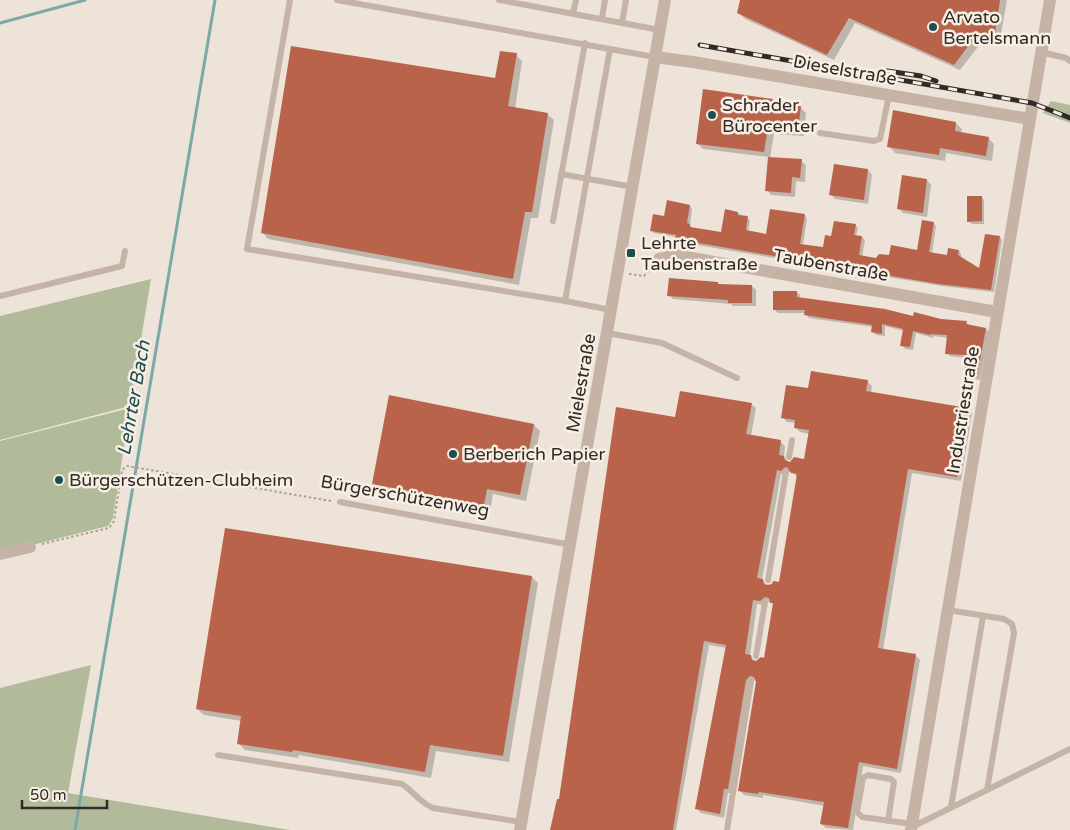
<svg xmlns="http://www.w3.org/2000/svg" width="1070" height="830" viewBox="0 0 1070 830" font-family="'Varela Round',sans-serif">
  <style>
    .green { fill: #b1bb9a }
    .shadow { fill: #0003; fill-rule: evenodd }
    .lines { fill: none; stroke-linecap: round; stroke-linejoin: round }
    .stream { stroke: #7ba8a8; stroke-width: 3 }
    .building { fill: #ba634b; fill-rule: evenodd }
    .path { stroke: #b09d91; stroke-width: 2; stroke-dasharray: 2.5 2.5; stroke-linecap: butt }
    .service { stroke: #c5b3a6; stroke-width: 6 }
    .minor { stroke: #c5b3a6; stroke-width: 12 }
    .tertiary { stroke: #c5b3a6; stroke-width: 12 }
    .rail-casing { stroke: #322a26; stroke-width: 5 }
    .rail { stroke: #f7eee4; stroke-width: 3; stroke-dasharray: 9; stroke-linecap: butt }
    .poi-dot { fill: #204d4f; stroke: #f7eee4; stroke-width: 2 }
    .labels { text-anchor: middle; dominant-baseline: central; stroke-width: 5; stroke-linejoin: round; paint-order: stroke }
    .poi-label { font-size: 18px; fill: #322a26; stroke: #f7eee4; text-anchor: start }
    .street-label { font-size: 18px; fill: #322a26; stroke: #f7eee4 }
    .water-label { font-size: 19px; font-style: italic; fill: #204d4f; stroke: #f7eee4 }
  </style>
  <rect width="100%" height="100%" fill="#eee3d9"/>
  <g class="green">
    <polygon points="1051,101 1070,105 1070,123 1043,113"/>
    <polygon points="151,279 130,406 0,440 0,316"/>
    <polygon points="130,408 113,518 108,526 0,553 0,441"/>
    <polygon points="91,665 68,793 290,830 0,830 0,688"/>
  </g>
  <g class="shadow">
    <polygon points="741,0 1007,0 999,45 981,43 960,70 855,23 834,60 745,19 739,13"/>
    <polygon points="516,55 522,61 515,109 547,114 554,120 538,218 531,218 519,285 268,239 262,232 496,80"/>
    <polygon points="773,100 777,105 800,107 806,113 804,136 774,134 770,158 801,161 806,165 805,182 796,181 795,197 771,195 767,190 769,157 703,149 697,143"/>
    <polygon points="956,123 962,129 961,134 988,138 994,144 992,161 946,153 945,161 895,153 889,146"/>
    <polygon points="868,170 872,175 868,204 835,199 830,194"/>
    <polygon points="927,180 931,185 927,217 903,213 899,209"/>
    <polygon points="982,197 984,200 984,224 972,224 969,221"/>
    <polygon points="690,206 692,209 690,225 692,228 722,233 738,213 750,220 748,232 767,236 804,215 807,218 803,245 824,249 832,237 855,225 858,228 856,236 862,237 865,240 862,257 877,259 918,251 923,222 934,224 936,226 932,253 948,256 959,251 961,254 961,258 980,270 1000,237 1002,240 994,292 942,286 679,242 677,237 654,233 652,230 665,218"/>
    <polygon points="718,283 720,286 752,286 756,290 756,306 733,306 731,304 673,299 669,295"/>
    <polygon points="797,292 800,295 800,299 914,317 966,322 970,326 986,329 989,332 980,380 968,378 965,374 967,358 950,356 947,353 948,338 934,336 933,338 916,333 913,350 905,349 902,345 904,331 885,326 885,336 876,335 872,332 873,327 809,318 805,313 778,313 774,309"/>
    <path d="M867,381L872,386L871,393L968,409L972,413L961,481L912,473L883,650L916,656L920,660L901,773L863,766L853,830L826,828L821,824L824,806L763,795V798L744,795L740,791L757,681L755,680L750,685L733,793H728L724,818L701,813L697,809L727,648L709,645L676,830H551L676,418L751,404L756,408L751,436L780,441L785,446L784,457L789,463L805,460L809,434L800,432L795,427L796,423L787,422L782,417L809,390ZM792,471L797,477L780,583L767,585L762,580L781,474L786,475L789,472ZM770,601L774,605L765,659L756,662L750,656L757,604L765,605Z"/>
    <polygon points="534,425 540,431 526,501 493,494 490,511 379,490 373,483"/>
    <polygon points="532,577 538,583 509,762 436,751 431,778 299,755 298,758 245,750 238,743 242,721 204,715 197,709"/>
  </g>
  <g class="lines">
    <g class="stream">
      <polyline points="0,23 85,0"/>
      <polyline points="75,830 215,0"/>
    </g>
  </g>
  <g class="building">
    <polygon points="740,0 1000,0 994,40 975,37 954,65 849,18 827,55 737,13"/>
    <polygon points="291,46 495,78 500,51 517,53 508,106 548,113 532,212 525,212 513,279 261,233"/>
    <polygon points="703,89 773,99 772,104 801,106 798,131 768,128 764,152 696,144"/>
    <polygon points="893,110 956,122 955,131 989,137 986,156 940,148 939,155 887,147"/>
    <polygon points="768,157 802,159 800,178 792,177 791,193 765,191"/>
    <polygon points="834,164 868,169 864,200 829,195"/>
    <polygon points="902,175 927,179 923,213 897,209"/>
    <polygon points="967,196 982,196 982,221 967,222"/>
    <polygon points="667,200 690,205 687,223 690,224 690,227 721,232 725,209 738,212 738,215 748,216 746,230 766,234 770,209 805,214 800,244 823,247 825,235 831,236 834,221 856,224 854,235 862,236 859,255 876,258 879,254 889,255 891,245 917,250 922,220 934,222 929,252 947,255 948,248 959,250 958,255 979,268 985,234 1000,236 991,290 938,284 675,239 676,235 650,231 653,214 664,216"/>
    <polygon points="669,278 718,282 718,284 752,285 752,303 728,303 728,300 667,296"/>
    <polygon points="773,291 797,291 797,297 885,309 913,316 914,312 941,319 967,321 966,324 986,328 977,377 963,375 967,355 945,354 947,335 930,334 930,335 913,331 910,347 900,346 903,329 882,324 882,334 871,332 872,325 804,315 805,310 773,310"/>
    <path d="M811,371L868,380L866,391L968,408L957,477L908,469L878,648L916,654L897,769L859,762L848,828L820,824L824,802L759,792L758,794L738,791L756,682L754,677L750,676L746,680L728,789H724L720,814L695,809L726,645L704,641L673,830H550L557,799H559L616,407L675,417L680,391L752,403L746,434L781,440L779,455L784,456L785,460L790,462L794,457L804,459L809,430L794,428L795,420L781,418L786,385L808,388ZM787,467L791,473L797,474L779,582L773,581L772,584L768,585L764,584L763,579L757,578L777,470L781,471L784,468ZM765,597L769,598L770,603H773L764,658L761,657L756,661L752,660L751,655L745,654L753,600L760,601Z"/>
    <polygon points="389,395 534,424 520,495 487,489 484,505 372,484"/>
    <polygon points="225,528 532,576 503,756 430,745 425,772 293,750 292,752 237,744 241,716 196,709"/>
  </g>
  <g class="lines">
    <g class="path">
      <polyline points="629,274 644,276 651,268"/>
      <polyline points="42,544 109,528 114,521 122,470 127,466 331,501"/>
    </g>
    <g class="service">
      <polyline points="290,0 247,249 565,301"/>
      <polyline points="337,0 610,49"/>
      <polyline points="499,0 622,23"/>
      <polyline points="626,0 622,23 660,30"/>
      <polyline points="573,13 576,0"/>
      <polyline points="602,18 605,0"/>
      <polyline points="1041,52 1066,58 1070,61"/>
      <polyline points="820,133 874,141 880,139 889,95"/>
      <polyline points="561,174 633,187"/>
      <polyline points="553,221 585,43"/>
      <polyline points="0,296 122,266 125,251"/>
      <polyline points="611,310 565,301 610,49 655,57"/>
      <polyline points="607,333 662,343 737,378"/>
      <polyline points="789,457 792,440"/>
      <polyline points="340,502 571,545"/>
      <polyline points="768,580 786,472"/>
      <polyline points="948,610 1004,619 1012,624 1014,633 987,790"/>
      <polyline points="756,656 765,602"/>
      <path d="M218,755L402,784C414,792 419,802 433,808L521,822"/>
      <polyline points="951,807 983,616"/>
      <polyline points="888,821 894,782 891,779 868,775 863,778 857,812 862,817 912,824"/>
      <polyline points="912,827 1070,749"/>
      <polyline points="727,830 751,681"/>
    </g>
    <g class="minor">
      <polyline points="655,57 693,62 1030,119"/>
      <polyline points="659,259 675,255 997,312"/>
      <polyline points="0,554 30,547"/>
      <polyline points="911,830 1050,0"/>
    </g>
    <polyline class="tertiary" points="520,830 665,0"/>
    <g class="rail-casing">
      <g id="rail">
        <polyline points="700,45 1032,103 1070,118"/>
        <polyline points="887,71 921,76 936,81"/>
      </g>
    </g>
    <use href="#rail" class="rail"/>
  </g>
  <g class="poi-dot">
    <circle cx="933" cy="27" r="5"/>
    <circle cx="712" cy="115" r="5"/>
    <rect x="626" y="248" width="10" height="10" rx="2.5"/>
    <circle cx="453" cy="454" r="5"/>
    <circle cx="59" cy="480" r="5"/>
  </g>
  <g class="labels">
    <g class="poi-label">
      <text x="943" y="17">Arvato<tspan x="943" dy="21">Bertelsmann</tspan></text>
      <text x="722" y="105">Schrader<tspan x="722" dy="21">Bürocenter</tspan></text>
      <text x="641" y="243">Lehrte<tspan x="641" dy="21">Taubenstraße</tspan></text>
      <text x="463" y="454">Berberich Papier</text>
      <text x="69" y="480">Bürgerschützen-Clubheim</text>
    </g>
    <g class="street-label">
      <text transform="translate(845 70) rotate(10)">Dieselstraße</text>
      <text transform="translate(831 265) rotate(10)">Taubenstraße</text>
      <text transform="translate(581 383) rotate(-80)">Mielestraße</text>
      <text transform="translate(963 410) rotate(-81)">Industriestraße</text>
      <text transform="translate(405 496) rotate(10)">Bürgerschützenweg</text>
    </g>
    <g class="water-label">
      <text transform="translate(134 398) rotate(-80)">Lehrter Bach</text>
    </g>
  </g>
  <path d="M22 800v8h85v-8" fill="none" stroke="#322a26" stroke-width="2.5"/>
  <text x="30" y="800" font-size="15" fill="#322a26" stroke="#f7eee4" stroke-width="4" paint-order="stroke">50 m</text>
</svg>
